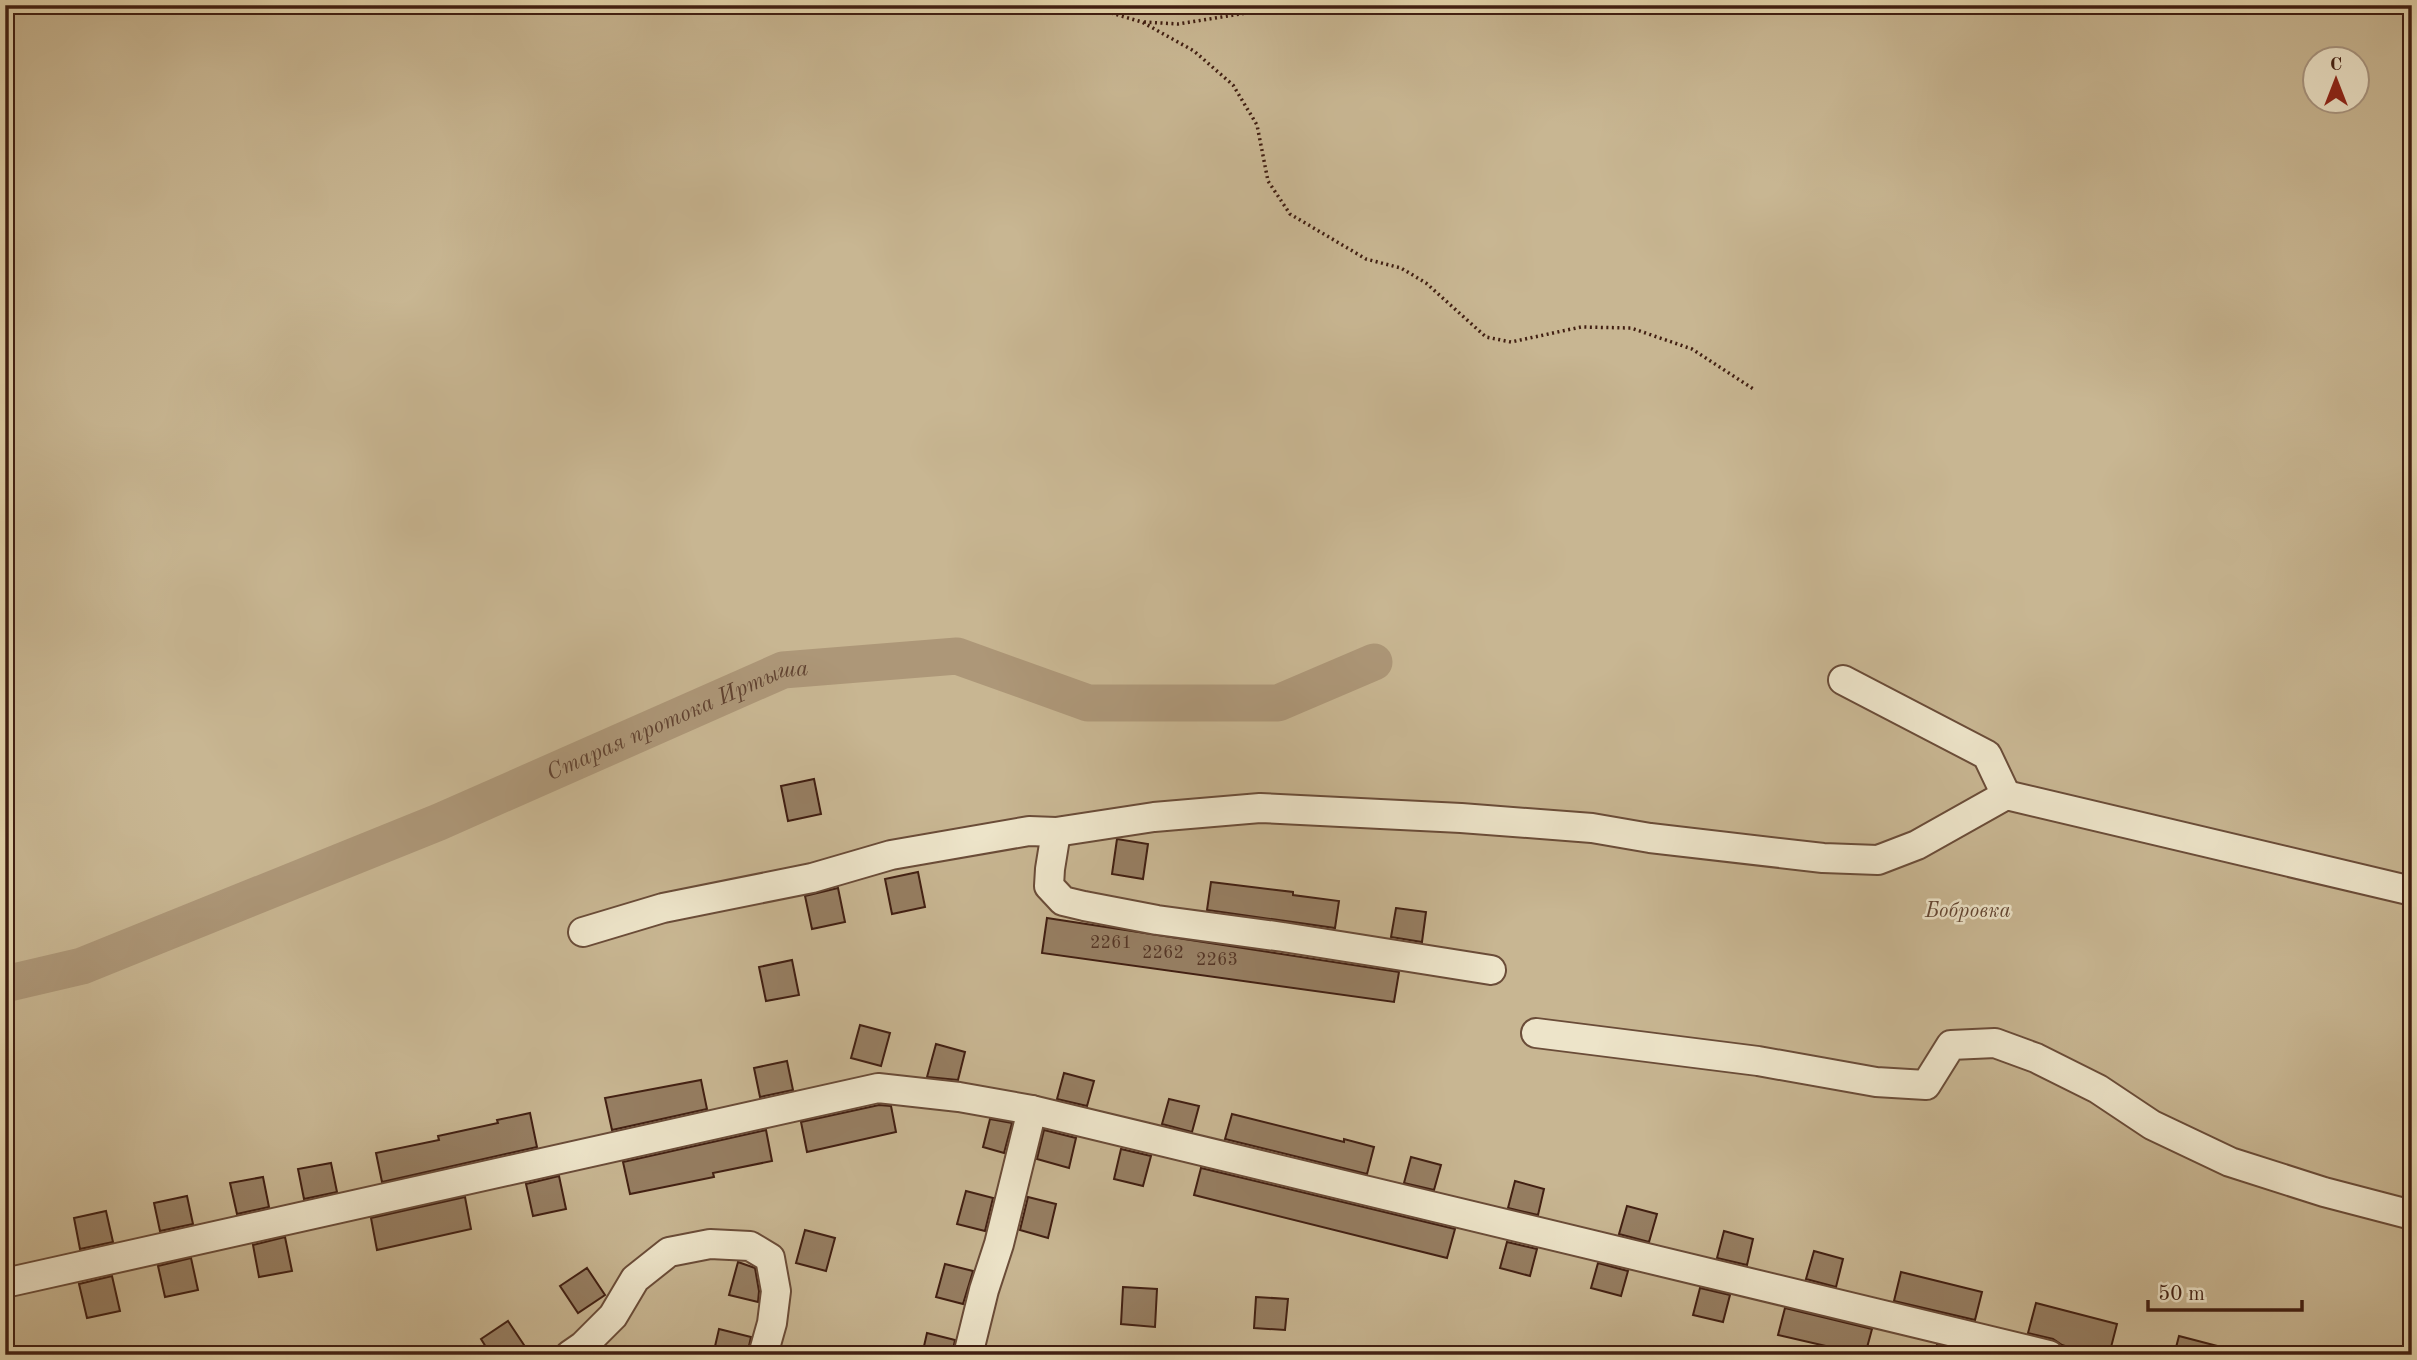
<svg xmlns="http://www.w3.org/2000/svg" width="2417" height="1360" viewBox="0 0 2417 1360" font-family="'Old Standard TT',serif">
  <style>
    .green { fill: #c8b692; stroke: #846a52; stroke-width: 2; fill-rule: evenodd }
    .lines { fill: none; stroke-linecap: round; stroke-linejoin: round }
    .river { stroke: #ad9778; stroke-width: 37 }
    .building { fill: #967e62; stroke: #411f12; stroke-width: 2 }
    .minor-casing { stroke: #6a4c38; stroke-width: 32 }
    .path { stroke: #411f12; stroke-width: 3.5; stroke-dasharray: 2 3.5; stroke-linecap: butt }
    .minor { stroke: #ede4c9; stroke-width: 28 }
    .labels { text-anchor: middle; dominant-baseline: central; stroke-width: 5; stroke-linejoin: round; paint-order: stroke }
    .number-label { font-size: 18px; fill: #563726 }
    .park-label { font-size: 21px; font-style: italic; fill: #634532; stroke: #ede4c9 }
    .water-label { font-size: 23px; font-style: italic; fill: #614331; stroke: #ede4c9 }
  </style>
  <rect width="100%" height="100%" fill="#e4d5ac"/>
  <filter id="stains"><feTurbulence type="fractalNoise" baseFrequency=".00286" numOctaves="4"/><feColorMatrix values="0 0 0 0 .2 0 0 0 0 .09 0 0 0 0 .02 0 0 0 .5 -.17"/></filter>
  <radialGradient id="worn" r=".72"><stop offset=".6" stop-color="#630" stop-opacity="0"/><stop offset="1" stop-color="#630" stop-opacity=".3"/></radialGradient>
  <path class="green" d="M5,5H2412V1355H5ZM2316,60H2358V102H2316Z"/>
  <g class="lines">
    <path class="river" id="s1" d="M5,984L82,966L439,822L783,670L957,656L1088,703H1278L1374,662"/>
  </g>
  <g class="building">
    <polygon points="814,779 821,814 788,821 781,786"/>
    <polygon points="1117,839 1148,844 1143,879 1112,874"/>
    <polygon points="918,872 925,907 892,914 885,879"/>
    <polygon points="1211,882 1293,892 1293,895 1339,901 1335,928 1207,910"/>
    <polygon points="838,888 845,922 812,929 805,896"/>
    <polygon points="1396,908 1426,912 1422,942 1391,937"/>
    <polygon points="1047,918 1399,972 1394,1002 1042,953"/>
    <polygon points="792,960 799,995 766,1001 759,967"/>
    <polygon points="860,1025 890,1033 881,1066 851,1058"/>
    <polygon points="936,1044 965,1052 958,1080 927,1077"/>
    <polygon points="787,1061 793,1090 760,1097 754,1068"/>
    <polygon points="1064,1073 1094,1081 1087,1106 1057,1099"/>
    <polygon points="701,1080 707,1109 612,1130 605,1098"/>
    <polygon points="1169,1099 1199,1106 1192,1132 1162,1124"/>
    <polygon points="879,1105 891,1106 896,1132 807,1152 801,1122"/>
    <polygon points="530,1113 537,1147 382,1182 376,1153 439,1140 438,1136 498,1123 497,1120"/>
    <polygon points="1232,1114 1344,1142 1344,1139 1374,1147 1367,1174 1225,1139"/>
    <polygon points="990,1119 1012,1123 1004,1153 983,1147"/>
    <polygon points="766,1130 772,1161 713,1173 714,1177 630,1194 623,1162"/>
    <polygon points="1044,1130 1076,1138 1069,1168 1037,1159"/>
    <polygon points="1121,1149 1151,1156 1143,1186 1114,1179"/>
    <polygon points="1411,1157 1441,1165 1434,1190 1404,1183"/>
    <polygon points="331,1163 337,1192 304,1199 298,1169"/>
    <polygon points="1201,1168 1455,1229 1447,1258 1194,1195"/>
    <polygon points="559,1176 566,1209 533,1216 526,1184"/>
    <polygon points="263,1177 269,1207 237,1214 230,1183"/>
    <polygon points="1515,1181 1544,1189 1538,1215 1508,1208"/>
    <polygon points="966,1191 993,1198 985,1231 957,1224"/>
    <polygon points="187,1196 193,1224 160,1231 154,1203"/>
    <polygon points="465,1197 471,1229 377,1250 371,1218"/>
    <polygon points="1028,1197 1056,1204 1048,1238 1020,1230"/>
    <polygon points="1627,1206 1657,1214 1649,1242 1619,1234"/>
    <polygon points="106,1211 113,1242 80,1249 74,1218"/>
    <polygon points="805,1230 835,1238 826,1271 796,1263"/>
    <polygon points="1724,1231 1753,1239 1747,1265 1717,1258"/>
    <polygon points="285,1237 292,1271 259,1277 253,1245"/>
    <polygon points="1507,1242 1537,1249 1530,1276 1500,1268"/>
    <polygon points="1814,1251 1843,1259 1836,1287 1806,1279"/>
    <polygon points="191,1258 198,1290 165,1297 158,1266"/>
    <polygon points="738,1262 755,1268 759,1291 758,1302 729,1295"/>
    <polygon points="1598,1263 1628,1271 1621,1296 1591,1288"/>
    <polygon points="945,1264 973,1271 963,1304 936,1297"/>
    <polygon points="587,1268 605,1295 578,1313 560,1286"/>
    <polygon points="1901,1272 1982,1292 1975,1320 1894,1301"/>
    <polygon points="112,1276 120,1311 87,1318 79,1284"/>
    <polygon points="1123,1287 1157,1289 1155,1327 1121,1324"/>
    <polygon points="1700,1288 1730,1295 1723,1322 1693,1315"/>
    <polygon points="1256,1297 1288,1299 1285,1330 1254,1328"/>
    <polygon points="2036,1303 2117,1324 2109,1355 2097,1355 2078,1350 2062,1345 2053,1339 2028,1333"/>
    <polygon points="1785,1308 1872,1329 1865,1355 1778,1335"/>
    <polygon points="508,1321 526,1348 516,1355 491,1355 481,1339"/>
    <polygon points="719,1329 751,1337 747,1355 713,1355"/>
    <polygon points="927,1333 955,1340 952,1355 922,1355"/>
    <polygon points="2179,1336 2229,1349 2228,1355 2174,1355"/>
    <polygon points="1937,1345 1967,1352 1966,1355 1934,1355"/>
  </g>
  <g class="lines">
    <g class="minor-casing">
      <g id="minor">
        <polyline points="1843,680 1987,755 2006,795"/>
        <polyline points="1056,832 1050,869 1049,886 1063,901 1084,906 1157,920 1283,937 1491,970"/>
        <polyline points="583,932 663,908 812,878 891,855 1029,831 1056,832 1154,817 1260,808 1461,818 1592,828 1650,838 1823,858 1878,860 1917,845 2006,795 2412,891"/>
        <polyline points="1536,1033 1758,1061 1876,1082 1926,1085 1951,1045 1995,1043 2036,1058 2098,1089 2152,1125 2230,1162 2324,1192 2412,1215"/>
        <polyline points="5,1283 878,1088 959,1097 1032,1110 2049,1355"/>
        <polyline points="570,1355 583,1346 613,1316 635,1279 669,1252 710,1244 750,1246 770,1258 776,1291 772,1323 763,1355"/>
        <polyline points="968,1355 984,1290 999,1244 1032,1110"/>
      </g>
    </g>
    <g class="path">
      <polyline points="986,5 1001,9 1040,12 1097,9 1142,22 1194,51 1233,85 1257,125 1268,181 1290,214 1366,259 1401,268 1426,283 1486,337 1511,342 1581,327 1631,328 1692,349 1755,390"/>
      <polyline points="1144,22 1178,24 1296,5"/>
    </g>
    <use href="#minor" class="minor"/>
  </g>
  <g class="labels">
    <g class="number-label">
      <text x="1111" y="943">2261</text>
      <text x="1163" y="953">2262</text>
      <text x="1217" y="960">2263</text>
    </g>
    <g class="park-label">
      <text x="1968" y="911">Бобровка</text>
    </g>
    <g class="water-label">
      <text stroke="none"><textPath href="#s1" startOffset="724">Старая протока Иртыша</textPath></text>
    </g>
  </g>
  <rect width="2417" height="1360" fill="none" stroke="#e4d5ac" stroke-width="28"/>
  <rect x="7" y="7" width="2403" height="1346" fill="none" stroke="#411f12" stroke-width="3.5"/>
  <rect x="14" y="14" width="2389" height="1332" fill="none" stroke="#411f12" stroke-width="2"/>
  <g transform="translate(2336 80)"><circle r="33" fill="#ede4c9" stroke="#a89580" stroke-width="2"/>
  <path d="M0-5L12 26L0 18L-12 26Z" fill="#8f2418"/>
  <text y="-10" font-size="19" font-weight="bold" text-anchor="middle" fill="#411f12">С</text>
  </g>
  <path d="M2148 1300v10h154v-10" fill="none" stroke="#411f12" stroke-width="3.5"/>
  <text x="2158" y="1300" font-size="21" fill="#411f12" stroke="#ede4c9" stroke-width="5" paint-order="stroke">50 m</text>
  <rect width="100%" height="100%" filter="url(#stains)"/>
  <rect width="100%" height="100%" fill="url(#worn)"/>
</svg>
